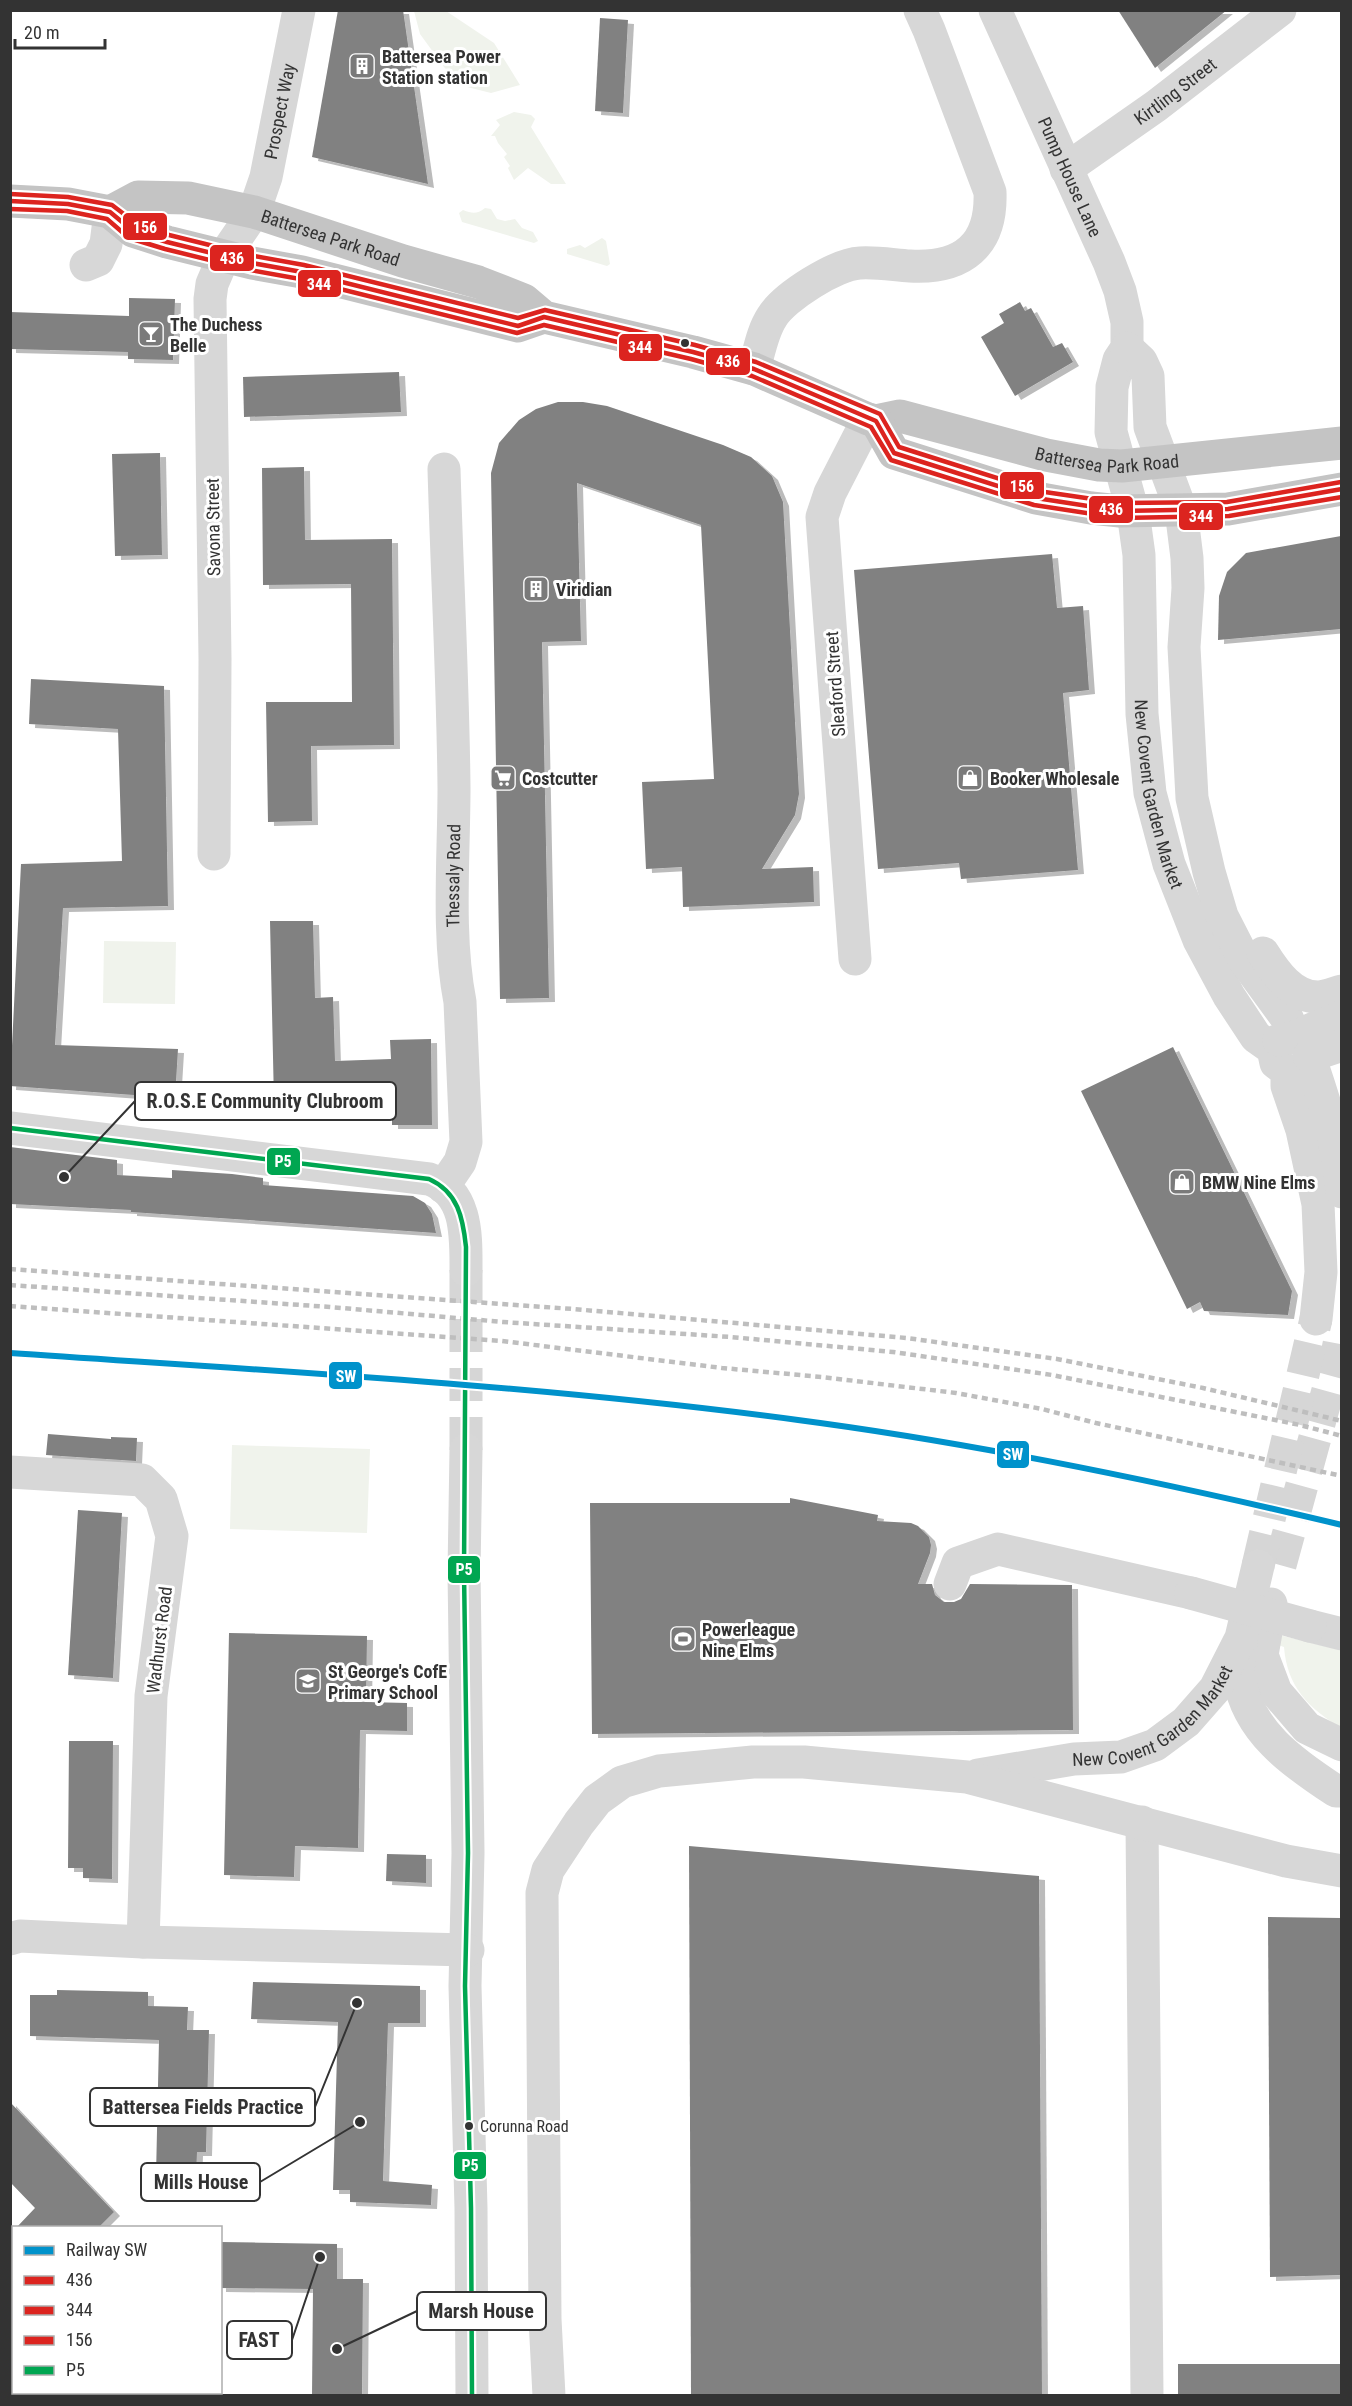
<svg xmlns="http://www.w3.org/2000/svg" width="1352" height="2406" viewBox="0 0 1352 2406" font-family="'Roboto Condensed',sans-serif">
  <style>
    .green { fill: #f0f3ec }
    .building { fill: #818181; filter: url(#shadow) }
    .lines { fill: none; stroke-linecap: round; stroke-linejoin: round }
    .minor-tunnel { stroke: #d6d6d6; stroke-width: 33; stroke-dasharray: 33 16; stroke-linecap: butt }
    .minor { stroke: #d7d7d7; stroke-width: 33 }
    .highway { stroke: #c4c4c4; stroke-width: 33 }
    .rail { stroke: #bebebe; stroke-width: 4.5; stroke-dasharray: 6 4.5; stroke-linecap: butt }
    .minor-bridge { stroke: #d7d7d7; stroke-width: 33 }
    .bus-1-casing { stroke: #fff; stroke-width: 9 }
    .bus-2-casing { stroke: #fff; stroke-width: 9 }
    .bus-3-casing { stroke: #fff; stroke-width: 9 }
    .bus-4-casing { stroke: #fff; stroke-width: 9 }
    .bus-1 { stroke: #dc241f; stroke-width: 4.5 }
    .bus-2 { stroke: #dc241f; stroke-width: 4.5 }
    .bus-3 { stroke: #dc241f; stroke-width: 4.5 }
    .bus-4 { stroke: #00a651; stroke-width: 4.5 }
    .rail-1-casing { stroke: #fff; stroke-width: 10 }
    .rail-1 { stroke: #0092cb; stroke-width: 6 }
    .bus-dot { fill: #333; stroke: #fff; stroke-width: 2 }
    .labels { text-anchor: middle; dominant-baseline: central; stroke-width: 6; stroke-linejoin: round; paint-order: stroke }
    .bus-label { font-size: 16px; fill: #333; stroke: #fff; text-anchor: start }
    .poi-label { font-size: 18px; font-weight: bold; fill: #333; stroke: #fff; text-anchor: start }
    .street-label { font-size: 18px; fill: #333; stroke: #fff }
    .leader { fill: none; stroke: #333; stroke-width: 2 }
    .callout-dot { fill: #333; stroke: #fff; stroke-width: 2 }
    .callout { fill: #fff; stroke: #333; stroke-width: 2 }
    .callout-label { font-size: 20px; text-anchor: middle; font-weight: bold; fill: #333 }
    .line-badge { stroke: #fff; stroke-width: 2 }
    .badge-label { font-size: 16px; text-anchor: middle; font-weight: bold; fill: #fff }
  </style>
  <defs>
    <filter id="shadow"><feDropShadow dx="6" dy="4" stdDeviation="0" flood-color="#0004"/></filter>
  </defs>
  <rect width="100%" height="100%" fill="#fff"/>
  <g class="green">
    <polygon points="414,11 446,11 494,43 520,85 491,93 463,86 444,67 420,34"/>
    <polygon points="514,112 531,115 535,119 531,127 566,184 551,184 528,168 514,180 508,168 510,166 504,157 507,154 498,143 495,136 491,136 500,125 496,120"/>
    <path d="M485,208L491,209L497,219L505,221L515,219L522,228L533,232L538,241L534,243L462,222L459,213L463,210C473,214 477,214 485,208Z"/>
    <polygon points="602,238 606,241 610,264 607,266 567,254 567,249 580,245 585,248"/>
    <polygon points="104,941 176,942 175,1004 103,1003"/>
    <polygon points="232,1445 370,1449 367,1533 230,1529"/>
    <path d="M1279,1635L1341,1650V1728C1309,1708 1287,1687 1284,1647L1278,1645Z"/>
  </g>
  <g class="building">
    <polygon points="338,10 403,10 428,184 312,157"/>
    <polygon points="1118,10 1227,10 1155,68"/>
    <polygon points="600,18 628,20 623,113 595,111"/>
    <polygon points="129,298 175,299 173,360 128,359 128,352 10,349 10,312 129,316"/>
    <polygon points="1020,302 1025,311 1031,308 1053,347 1062,343 1073,362 1015,396 981,337 1004,323 999,314"/>
    <polygon points="399,372 401,412 244,417 243,377"/>
    <polygon points="558,402 583,402 607,406 723,445 751,457 772,476 783,502 799,794 795,815 762,869 813,867 814,902 683,907 682,867 646,869 642,782 714,779 701,525 577,483 581,641 542,642 549,998 500,999 491,473 499,443 519,420 536,409"/>
    <polygon points="160,453 162,555 115,556 112,454"/>
    <polygon points="304,467 305,540 392,539 394,745 311,746 312,821 268,822 266,702 352,702 351,584 263,585 262,468"/>
    <polygon points="1341,536 1341,629 1218,640 1219,596 1227,572 1246,553"/>
    <polygon points="1052,554 1057,608 1083,606 1089,690 1063,693 1078,870 961,879 959,863 878,869 854,570"/>
    <polygon points="31,679 164,686 168,906 63,908 55,1045 178,1049 175,1098 10,1086 21,864 122,861 118,729 29,724"/>
    <polygon points="270,921 313,921 315,998 333,997 335,1061 391,1059 390,1040 431,1039 432,1125 392,1125 392,1100 274,1102"/>
    <polygon points="1173,1047 1292,1291 1288,1315 1204,1311 1200,1302 1187,1309 1081,1091"/>
    <polygon points="10,1147 117,1160 117,1175 172,1178 172,1170 232,1174 263,1178 263,1185 413,1196 425,1203 432,1214 436,1233 131,1212 131,1210 10,1204"/>
    <polygon points="48,1434 111,1439 111,1437 137,1438 136,1461 46,1455"/>
    <polygon points="790,1498 878,1515 877,1521 911,1523 918,1526 929,1537 931,1545 930,1553 918,1584 932,1584 935,1595 944,1602 954,1602 961,1599 970,1584 1072,1585 1073,1730 592,1734 590,1503 790,1503"/>
    <polygon points="78,1510 122,1513 113,1678 68,1675"/>
    <polygon points="229,1633 367,1636 366,1702 407,1703 407,1731 360,1730 358,1848 295,1846 294,1877 224,1875"/>
    <polygon points="69,1741 113,1741 112,1879 83,1878 83,1868 68,1868"/>
    <polygon points="689,1846 1039,1876 1042,2396 691,2396"/>
    <polygon points="387,1854 426,1855 426,1883 386,1881"/>
    <polygon points="1268,1917 1341,1918 1341,2275 1270,2277"/>
    <polygon points="253,1982 420,1986 420,2023 388,2023 383,2181 432,2185 431,2205 350,2202 350,2190 333,2190 338,2022 251,2019"/>
    <polygon points="57,1990 148,1992 148,2006 188,2007 187,2030 209,2030 206,2152 197,2152 196,2177 156,2176 159,2040 30,2036 30,1995 57,1995"/>
    <polygon points="10,2102 114,2212 98,2228 16,2228 35,2208 10,2182"/>
    <polygon points="220,2242 337,2244 337,2279 363,2279 362,2396 312,2396 313,2289 220,2288"/>
    <rect x="1178" y="2364" width="163" height="32"/>
  </g>
  <g class="lines">
    <g class="minor-tunnel">
      <polyline points="466,1450 466,1270"/>
      <polyline points="1280,1565 1335,1365 1342,1329"/>
      <polyline points="1258,1566 1316,1319"/>
    </g>
    <g class="minor">
      <path id="s1" d="M995,10L1109,262L1120,291L1127,322V348L1119,360L1112,387L1111,432L1133,512L1139,555L1142,714L1150,793L1169,864L1199,940L1229,996L1256,1037L1273,1049L1276,1063L1287,1071V1086L1302,1130L1318,1204L1321,1272L1316,1319"/>
      <path id="s2" d="M1066,169L1156,106L1280,10"/>
      <polyline points="86,265 98,260 106,244 110,212"/>
      <path d="M1127,348L1141,361L1148,376L1150,427L1181,510L1187,558L1188,588L1184,647L1192,798L1209,872L1222,916L1245,961L1288,1020L1294,1037C1304,1040 1309,1045 1309,1056C1326,1105 1337,1140 1342,1192"/>
      <path d="M754,369C759,353 762,332 772,317C784,297 836,264 860,263C877,262 894,265 910,266C963,269 992,245 990,192L929,30L920,10"/>
      <path id="s3" d="M214,854L215,659L210,299L212,284L224,256L254,212L266,177L299,10"/>
      <path d="M1263,953C1275,972 1292,997 1318,997C1325,997 1334,993 1342,991"/>
      <polyline points="855,959 822,517 830,493 868,419"/>
      <polyline points="1279,1040 1294,1037 1342,1016"/>
      <polyline points="1309,1056 1342,1045"/>
      <path d="M10,1128L429,1179C468,1192 466,1237 466,1270"/>
      <path id="s4" d="M443,1187L460,1162L466,1142L460,1002C447,936 454,856 454,788C453,682 447,575 444,469"/>
      <polyline points="466,1450 464,1572 468,1853 465,1986 471,2208 472,2396"/>
      <polyline points="10,1472 142,1480 161,1499 172,1536 151,1696 143,1942"/>
      <polyline points="950,1584 958,1563 998,1549 1191,1593"/>
      <polyline points="1271,1604 1262,1655 1276,1692 1307,1728 1342,1745"/>
      <polyline points="1310,1626 1342,1634"/>
      <path d="M1241,1645C1240,1655 1237,1667 1239,1677C1247,1731 1293,1763 1336,1791H1342"/>
      <path id="s5" d="M978,1775L1074,1759L1121,1757L1155,1745L1186,1722L1215,1689L1241,1638L1258,1566"/>
      <polyline points="1142,1822 1147,2396"/>
      <polyline points="10,1939 20,1936 143,1942 468,1950"/>
      <polyline points="549,2396 545,2319 542,1893 548,1870 579,1823 597,1800 622,1782 659,1771 753,1762 804,1762 967,1777 1286,1861 1342,1871"/>
    </g>
    <g class="highway">
      <polyline points="10,201 68,204 110,212 133,231 167,242 252,263 302,272 518,326 544,317"/>
      <path id="s6" d="M110,212L138,197L188,198L254,212L403,261L478,282L524,300L544,317L693,352L754,369L868,419L876,421L900,416L1046,455L1099,465L1122,466L1342,443"/>
      <polyline points="876,421 894,453 1036,498 1091,508 1120,511 1228,509 1342,489"/>
    </g>
    <g class="rail">
      <polyline points="10,1269 573,1309 907,1338 1057,1359 1203,1388 1342,1421"/>
      <polyline points="10,1285 330,1307 503,1322 731,1337 893,1352 1052,1375 1300,1425 1342,1436"/>
      <polyline points="10,1306 502,1341 722,1368 822,1377 956,1393 1042,1409 1096,1423 1342,1476"/>
    </g>
    <polyline class="minor-bridge" points="1191,1593 1310,1626"/>
    <g class="bus-1-casing">
      <polyline id="bus-1" points="10,201 68,204 110,212 133,231 167,242 252,263 302,272 518,326 544,317 693,352 754,369 876,421 894,453 1036,498 1120,511 1228,509 1342,489"/>
    </g>
    <g class="bus-2-casing">
      <polyline id="bus-2" points="10,209 67,211 107,219 129,238 165,249 250,270 300,279 517,333 544,325 691,359 752,376 871,427 891,460 1034,505 1119,518 1229,516 1342,497"/>
    </g>
    <g class="bus-3-casing">
      <polyline id="bus-3" points="10,194 68,197 112,205 137,224 169,235 254,256 304,265 518,318 545,310 695,345 756,362 880,414 899,447 1038,491 1120,503 1227,502 1341,482"/>
    </g>
    <g class="bus-4-casing">
      <path id="bus-4" d="M10,1128L429,1179C458,1192 463,1218 466,1247L464,1572L468,1853L465,1986L471,2208L472,2396"/>
    </g>
    <use href="#bus-1" class="bus-1"/>
    <use href="#bus-2" class="bus-2"/>
    <use href="#bus-3" class="bus-3"/>
    <use href="#bus-4" class="bus-4"/>
    <g class="rail-1-casing">
      <path id="rail-1" d="M10,1353C273,1371 537,1385 798,1420C981,1444 1162,1482 1342,1525"/>
    </g>
    <use href="#rail-1" class="rail-1"/>
  </g>
  <defs>
    <g id="building-square" transform="scale(1.35)"><rect x="-9" y="-9" width="18" height="18" rx="4" fill="#7a7a7a" stroke="#fff"/><path d="M-4-6H4V6H1V3H-1V6H-4ZM-2.5-4.3h1.7v1.8h-1.7ZM.8-4.3h1.7v1.8H.8ZM-2.5-1h1.7V.8h-1.7ZM.8-1h1.7V.8H.8Z" fill="#fff"/></g>
    <g id="bar-square" transform="scale(1.35)"><rect x="-9" y="-9" width="18" height="18" rx="4" fill="#7a7a7a" stroke="#fff"/><path d="M-6-5H6L.8 .8V4.5H3.5V6h-7V4.5H-.8V.8Z" fill="#fff"/></g>
    <g id="supermarket-square" transform="scale(1.35)"><rect x="-9" y="-9" width="18" height="18" rx="4" fill="#7a7a7a" stroke="#fff"/><path d="M-6-5.5h2.5l.6 2H6L4.5 2H-2.5L-4.4-4H-6ZM-1.5 3.2a1.3 1.3 0 1 0 .1 0ZM3 3.2a1.3 1.3 0 1 0 .1 0Z" fill="#fff"/></g>
    <g id="shop-square" transform="scale(1.35)"><rect x="-9" y="-9" width="18" height="18" rx="4" fill="#7a7a7a" stroke="#fff"/><path d="M-5-2.5h2.3a2.7 3.5 0 0 1 5.4 0H5L5.5 6h-11ZM-1.5-2.5h3a1.5 2.3 0 0 0-3 0Z" fill="#fff"/></g>
    <g id="stadium-square" transform="scale(1.35)"><rect x="-9" y="-9" width="18" height="18" rx="4" fill="#7a7a7a" stroke="#fff"/><path d="M0-5a6.5 5 0 1 0 0 10a6.5 5 0 1 0 0-10ZM-3.5-1.8h7v3.6h-7Z" fill="#fff"/></g>
    <g id="school-square" transform="scale(1.35)"><rect x="-9" y="-9" width="18" height="18" rx="4" fill="#7a7a7a" stroke="#fff"/><path d="M0-5L7-2L0 1L-7-2ZM-4 1L0 2.5L4 1V4Q0 6-4 4Z" fill="#fff"/></g>
  </defs>
  <g fill-rule="evenodd">
    <use href="#building-square" x="362" y="66"/>
    <use href="#bar-square" x="151" y="334"/>
    <use href="#building-square" x="536" y="589"/>
    <use href="#supermarket-square" x="503" y="778"/>
    <use href="#shop-square" x="970" y="778"/>
    <use href="#shop-square" x="1182" y="1182"/>
    <use href="#stadium-square" x="683" y="1639"/>
    <use href="#school-square" x="308" y="1681"/>
  </g>
  <g class="bus-dot">
    <circle cx="685" cy="343" r="5"/>
    <circle cx="469" cy="2126" r="5"/>
  </g>
  <g class="labels">
    <g class="bus-label">
      <text x="480" y="2126">Corunna Road</text>
    </g>
    <g class="poi-label">
      <text x="382" y="56">Battersea Power<tspan x="382" dy="21">Station station</tspan></text>
      <text x="170" y="324">The Duchess<tspan x="170" dy="21">Belle</tspan></text>
      <text x="556" y="589">Viridian</text>
      <text x="522" y="778">Costcutter</text>
      <text x="990" y="778">Booker Wholesale</text>
      <text x="1202" y="1182">BMW Nine Elms</text>
      <text x="702" y="1629">Powerleague<tspan x="702" dy="21">Nine Elms</tspan></text>
      <text x="328" y="1671">St George's CofE<tspan x="328" dy="21">Primary School</tspan></text>
    </g>
    <g class="street-label">
      <text stroke="none"><textPath href="#s2" startOffset="134">Kirtling Street</textPath></text>
      <text stroke="none"><textPath href="#s3" startOffset="758">Prospect Way</textPath></text>
      <text stroke="none"><textPath href="#s1" startOffset="183">Pump House Lane</textPath></text>
      <text stroke="none"><textPath href="#s6" startOffset="230">Battersea Park Road</textPath></text>
      <text stroke="none"><textPath href="#s6" startOffset="1046">Battersea Park Road</textPath></text>
      <text transform="translate(213 527) rotate(-91)">Savona Street</text>
      <text transform="translate(835 684) rotate(-94)">Sleaford Street</text>
      <text stroke="none"><textPath href="#s1" startOffset="820">New Covent Garden Market</textPath></text>
      <text stroke="none"><textPath href="#s4" startOffset="318">Thessaly Road</textPath></text>
      <text transform="translate(159 1640) rotate(-83)">Wadhurst Road</text>
      <text stroke="none"><textPath href="#s5" startOffset="192">New Covent Garden Market</textPath></text>
    </g>
  </g>
  <path class="leader" d="M64 1177L135 1101M357 2003L315 2107M360 2122L260 2182M337 2349L417 2311M320 2257L292 2340"/>
  <g class="callout-dot">
    <circle cx="64" cy="1177" r="6"/>
    <circle cx="357" cy="2003" r="6"/>
    <circle cx="360" cy="2122" r="6"/>
    <circle cx="337" cy="2349" r="6"/>
    <circle cx="320" cy="2257" r="6"/>
  </g>
  <g class="callout">
    <rect x="135" y="1082" width="261" height="38" rx="6"/>
    <rect x="90" y="2088" width="225" height="38" rx="6"/>
    <rect x="141" y="2163" width="119" height="38" rx="6"/>
    <rect x="417" y="2292" width="129" height="38" rx="6"/>
    <rect x="227" y="2321" width="65" height="38" rx="6"/>
  </g>
  <g class="callout-label">
    <text x="265" y="1108">R.O.S.E Community Clubroom</text>
    <text x="203" y="2114">Battersea Fields Practice</text>
    <text x="201" y="2189">Mills House</text>
    <text x="481" y="2318">Marsh House</text>
    <text x="259" y="2347">FAST</text>
  </g>
  <g class="line-badge">
    <rect x="122" y="212" width="46" height="29" rx="6" fill="#dc241f"/>
    <rect x="209" y="244" width="46" height="28" rx="6" fill="#dc241f"/>
    <rect x="297" y="269" width="45" height="29" rx="6" fill="#dc241f"/>
    <rect x="618" y="333" width="45" height="29" rx="6" fill="#dc241f"/>
    <rect x="705" y="347" width="46" height="29" rx="6" fill="#dc241f"/>
    <rect x="999" y="471" width="46" height="29" rx="6" fill="#dc241f"/>
    <rect x="1088" y="495" width="46" height="29" rx="6" fill="#dc241f"/>
    <rect x="1178" y="502" width="46" height="29" rx="6" fill="#dc241f"/>
    <rect x="266" y="1147" width="35" height="29" rx="6" fill="#00a651"/>
    <rect x="328" y="1361" width="35" height="29" rx="6" fill="#0092cb"/>
    <rect x="996" y="1440" width="34" height="29" rx="6" fill="#0092cb"/>
    <rect x="447" y="1555" width="34" height="29" rx="6" fill="#00a651"/>
    <rect x="453" y="2151" width="34" height="29" rx="6" fill="#00a651"/>
  </g>
  <g class="badge-label">
    <text x="145" y="233">156</text>
    <text x="232" y="264">436</text>
    <text x="319" y="290">344</text>
    <text x="640" y="353">344</text>
    <text x="728" y="367">436</text>
    <text x="1022" y="492">156</text>
    <text x="1111" y="515">436</text>
    <text x="1201" y="522">344</text>
    <text x="283" y="1167">P5</text>
    <text x="346" y="1382">SW</text>
    <text x="1013" y="1460">SW</text>
    <text x="464" y="1575">P5</text>
    <text x="470" y="2171">P5</text>
  </g>
  <rect width="1352" height="2406" fill="none" stroke="#333333" stroke-width="24"/>
  <rect x="12" y="2226" width="210" height="168" fill="#ffffff" stroke="#adadad" stroke-width="1.5"/>
  <rect x="24" y="2246" width="30" height="9" fill="#0092cb" stroke="#adadad" stroke-width="1.5"/>
  <text x="66" y="2256" font-size="18" fill="#333333">Railway SW</text>
  <rect x="24" y="2276" width="30" height="9" fill="#dc241f" stroke="#adadad" stroke-width="1.5"/>
  <text x="66" y="2286" font-size="18" fill="#333333">436</text>
  <rect x="24" y="2306" width="30" height="9" fill="#dc241f" stroke="#adadad" stroke-width="1.5"/>
  <text x="66" y="2316" font-size="18" fill="#333333">344</text>
  <rect x="24" y="2336" width="30" height="9" fill="#dc241f" stroke="#adadad" stroke-width="1.5"/>
  <text x="66" y="2346" font-size="18" fill="#333333">156</text>
  <rect x="24" y="2366" width="30" height="9" fill="#00a651" stroke="#adadad" stroke-width="1.5"/>
  <text x="66" y="2376" font-size="18" fill="#333333">P5</text>
  <path d="M15 39v9h90v-9" fill="none" stroke="#333333" stroke-width="3"/>
  <text x="24" y="39" font-size="18" fill="#333333" stroke="#ffffff" stroke-width="4.5" paint-order="stroke">20 m</text>
</svg>
